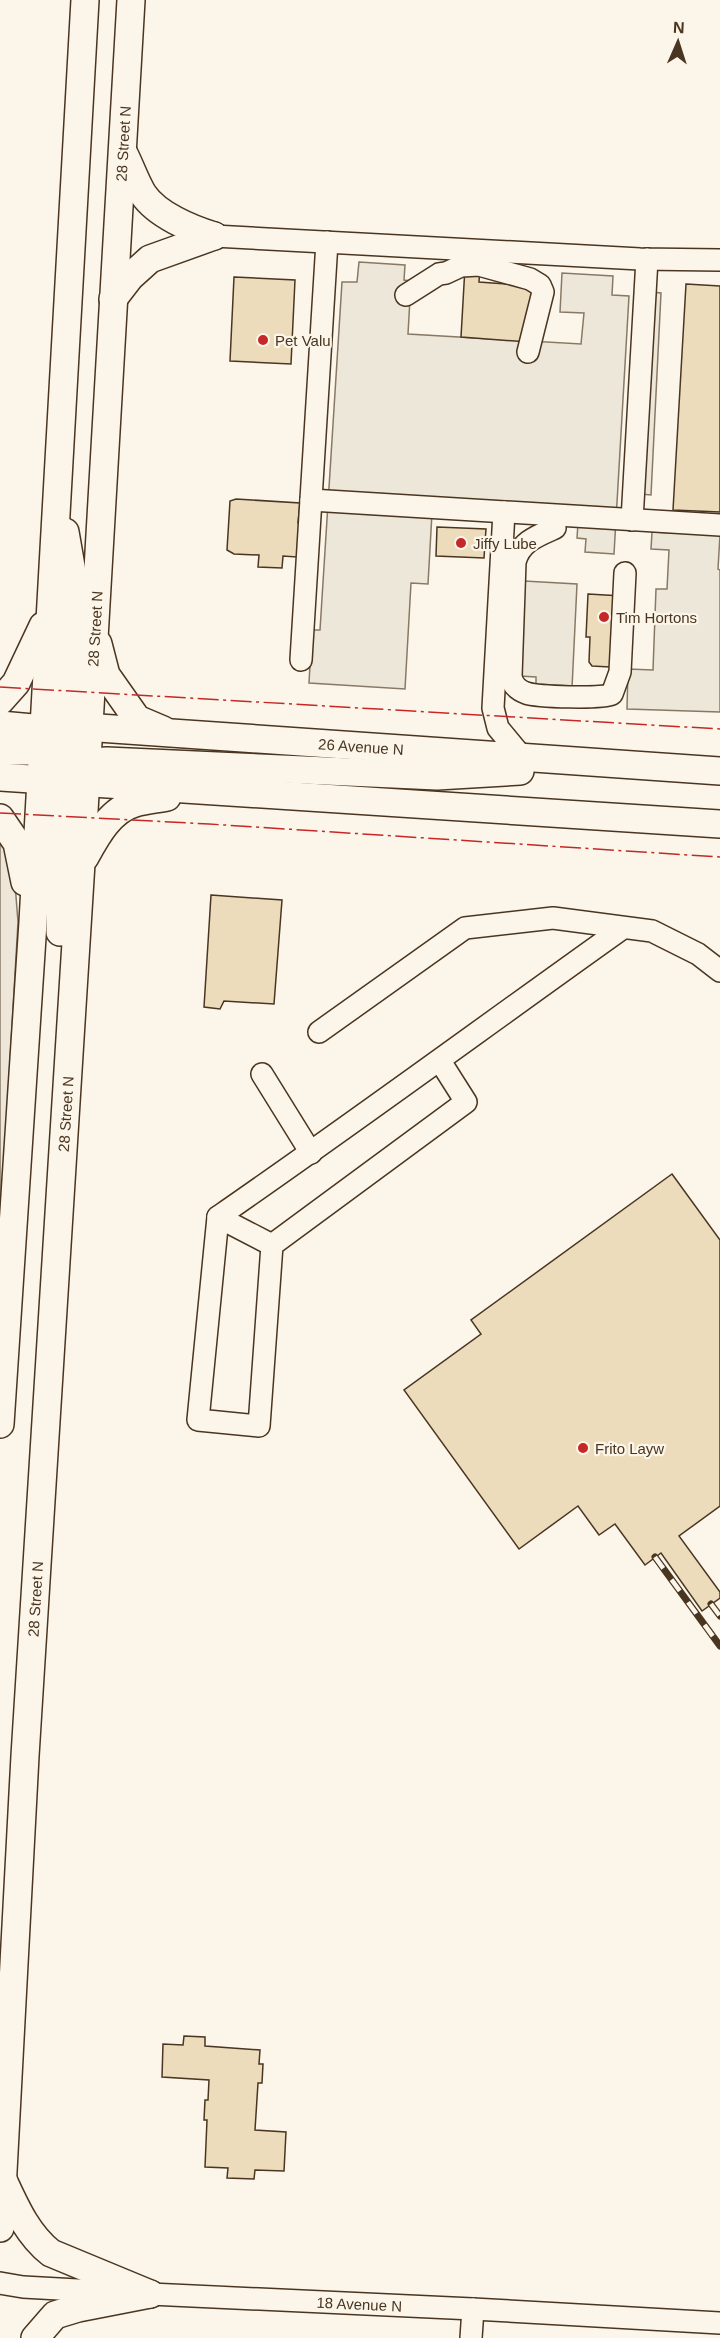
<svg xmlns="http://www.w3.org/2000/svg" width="720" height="2338" viewBox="0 0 720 2338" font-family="Helvetica,sans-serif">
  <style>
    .green { fill: #ede6d9; stroke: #887966; stroke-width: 1.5 }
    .parking { fill: #ede7d9; stroke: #887966; stroke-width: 1.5 }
    .building { fill: #ecdcbc; stroke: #4a3520; stroke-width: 1.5 }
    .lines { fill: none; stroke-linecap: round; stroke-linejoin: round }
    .minor-casing { stroke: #4a3520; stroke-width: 24 }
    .major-casing { stroke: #4a3520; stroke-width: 30 }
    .minor { stroke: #fbf6e9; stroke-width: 21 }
    .major { stroke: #fbf6e9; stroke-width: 27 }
    .rail-casing { stroke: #4a3520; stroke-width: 7 }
    .rail { stroke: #fbf6e9; stroke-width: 4.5; stroke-dasharray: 14; stroke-linecap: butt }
    .power { stroke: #c62828; stroke-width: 1.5; stroke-dasharray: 21 4.5 3 4.5; stroke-linecap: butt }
    .poi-dot { fill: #c62828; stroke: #fbf6e9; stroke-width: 2 }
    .labels { text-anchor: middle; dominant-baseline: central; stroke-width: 4.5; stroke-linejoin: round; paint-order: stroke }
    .street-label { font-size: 15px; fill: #4a3520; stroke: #fbf6e9 }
    .poi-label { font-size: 15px; fill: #4a3520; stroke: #fbf6e9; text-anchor: start }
  </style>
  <rect width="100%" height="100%" fill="#fbf6e9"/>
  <polygon class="green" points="0,828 12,845 18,922 0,1234"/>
  <g class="parking">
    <polygon points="359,262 405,265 404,280 411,281 408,334 581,344 584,313 560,312 562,273 613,276 612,295 629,296 614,554 585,552 586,539 577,538 578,523 432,513 428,584 411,583 405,689 309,683 312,630 320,630 342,282 357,282"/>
    <polygon points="651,292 661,293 651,495 641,494"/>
    <polygon points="652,532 720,535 718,569 720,570 720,712 627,709 628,669 653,670 656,589 667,589 669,550 651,549"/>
    <polygon points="524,581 577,584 572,688 536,687 536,677 519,676"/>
  </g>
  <g class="building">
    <polygon points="465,267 480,268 479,282 532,286 528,342 461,337"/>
    <polygon points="234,277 295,280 291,364 230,361"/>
    <polygon points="686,284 720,286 720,512 673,510"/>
    <polygon points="236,499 300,503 298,523 302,524 302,537 298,536 297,557 283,556 282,568 258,567 259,555 234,554 227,550 230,501"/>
    <polygon points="437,527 486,529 484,558 436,556"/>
    <polygon points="588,594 622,596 610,667 592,666 589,662 590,637 586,637"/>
    <polygon points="211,895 282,900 274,1004 224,1001 220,1009 204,1007"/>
    <polygon points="672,1174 720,1240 720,1506 679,1536 720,1592 720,1598 702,1611 661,1553 645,1565 615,1524 599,1535 578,1506 519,1549 404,1390 481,1334 471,1320"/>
    <polygon points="184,2036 205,2037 205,2046 260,2050 259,2064 263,2064 262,2083 258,2083 255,2130 286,2132 284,2171 255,2170 254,2179 227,2178 228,2168 205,2167 207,2120 204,2120 205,2100 208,2100 209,2080 162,2077 163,2044 183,2045"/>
  </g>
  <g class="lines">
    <g class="minor-casing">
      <g id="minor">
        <polyline points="214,236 640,259 720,260"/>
        <polyline points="406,295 439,274 446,273 461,266 479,265 530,279 540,285 543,292 528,352"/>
        <polyline points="311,500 720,525"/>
        <polyline points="504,512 493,708 498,728 522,757"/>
        <polyline points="632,520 647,259"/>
        <path d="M555,528C537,536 520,542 515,562L511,676C512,685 518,690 526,693C538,697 601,699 612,694L620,672L625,573"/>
        <polyline points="301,660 327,242"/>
        <polyline points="319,1032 465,928 553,918 652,931 698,954 720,971"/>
        <path d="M440,1061L466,1102L272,1245L259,1426L198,1420L218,1217C354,1123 488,1024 623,928"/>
        <polyline points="262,1074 311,1153"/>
        <polyline points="218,1217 272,1245"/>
        <path id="s1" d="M0,2283L23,2287L150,2294L473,2309L720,2323"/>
        <polyline points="471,2338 473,2309"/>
      </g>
    </g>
    <g class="major-casing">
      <g id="major">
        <path d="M123,152C130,165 135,181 143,194C157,215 191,229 214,236"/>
        <polyline points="113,299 130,277 150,259 214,236"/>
        <polyline points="65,532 72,572 70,726 73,745"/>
        <polyline points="98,644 106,675 137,719 163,730"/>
        <polyline points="0,701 16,683 43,626"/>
        <path id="s2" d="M0,725L44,729L70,726L720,771"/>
        <polyline points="0,751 44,751 59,746"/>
        <polyline points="58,763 61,780 60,932"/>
        <polyline points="70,763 107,761 437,776 520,771"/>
        <polyline points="0,777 720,824"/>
        <polyline points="0,818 17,843 25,882"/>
        <path d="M85,857C96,837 110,810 135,803C145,800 157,799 167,797"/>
        <polyline points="0,1424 33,922 85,0"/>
        <path d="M4,2182C16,2208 28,2235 51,2253L150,2294"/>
        <path id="s3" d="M0,2228L25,1756L81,863L131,0"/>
        <polyline points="35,2338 55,2315 78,2308 150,2294"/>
      </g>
    </g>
    <use href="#minor" class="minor"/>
    <use href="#major" class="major"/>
    <g class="rail-casing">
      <g id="rail">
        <polyline points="655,1557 720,1646"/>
        <polyline points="711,1604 720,1616"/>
      </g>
    </g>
    <use href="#rail" class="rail"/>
    <g class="power">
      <polyline points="0,687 720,729"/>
      <polyline points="0,813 209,824 720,857"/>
    </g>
  </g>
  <g class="poi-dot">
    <circle cx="263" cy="340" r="6"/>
    <circle cx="461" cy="543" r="6"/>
    <circle cx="604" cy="617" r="6"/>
    <circle cx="583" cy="1448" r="6"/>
  </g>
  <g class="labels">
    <g class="street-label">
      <text stroke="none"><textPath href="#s3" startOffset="2088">28 Street N</textPath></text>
      <text stroke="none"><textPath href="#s3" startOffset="1602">28 Street N</textPath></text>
      <text stroke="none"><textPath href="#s2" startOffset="362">26 Avenue N</textPath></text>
      <text stroke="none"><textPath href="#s3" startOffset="1116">28 Street N</textPath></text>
      <text stroke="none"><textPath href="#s3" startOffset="630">28 Street N</textPath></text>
      <text stroke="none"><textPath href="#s1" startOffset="360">18 Avenue N</textPath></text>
    </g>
    <g class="poi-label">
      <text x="275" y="340">Pet Valu</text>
      <text x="473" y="543">Jiffy Lube</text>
      <text x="616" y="617">Tim Hortons</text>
      <text x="595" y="1448">Frito Layw</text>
    </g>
  </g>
  <g transform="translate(678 42) rotate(3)" stroke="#fbf6e9" stroke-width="4.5" paint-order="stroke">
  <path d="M0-4.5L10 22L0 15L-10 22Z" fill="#4a3520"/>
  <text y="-9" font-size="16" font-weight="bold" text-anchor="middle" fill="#4a3520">N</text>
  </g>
</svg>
